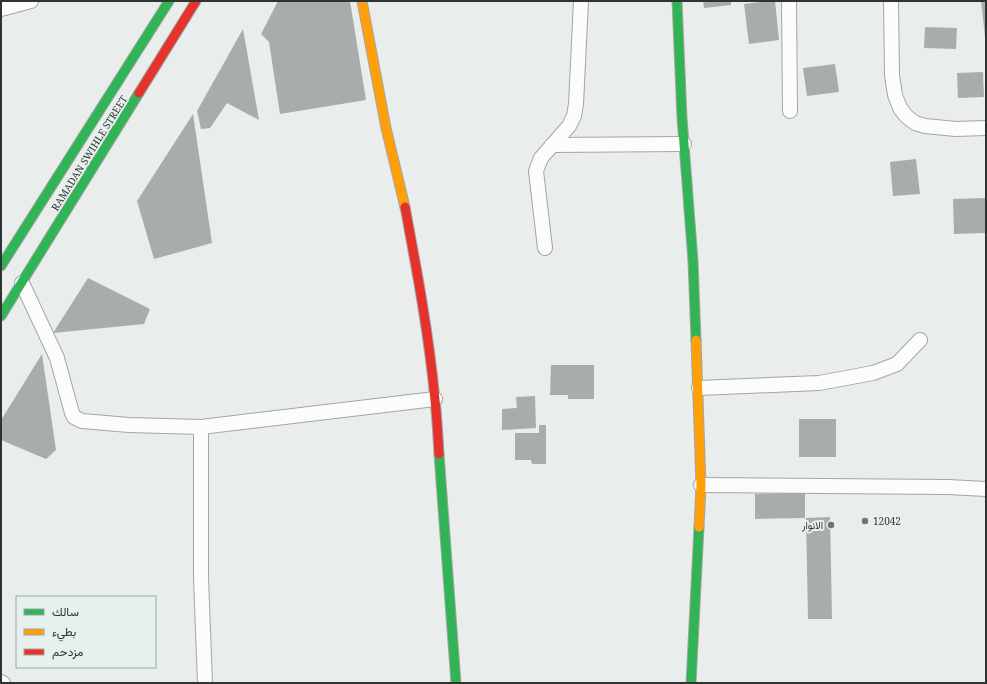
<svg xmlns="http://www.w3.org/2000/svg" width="987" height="684" viewBox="0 0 987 684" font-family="'Noto Serif',Vazirmatn,serif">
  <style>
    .building { fill: #a8acac }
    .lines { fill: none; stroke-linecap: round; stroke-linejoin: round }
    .street-casing { stroke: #a2a6a5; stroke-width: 16 }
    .fast-casing { stroke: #a2a6a5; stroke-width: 11 }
    .slow-casing { stroke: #a2a6a5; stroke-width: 11 }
    .jam-casing { stroke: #a2a6a5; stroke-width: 11 }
    .street { stroke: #fcfcfc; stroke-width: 14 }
    .fast { stroke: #30b455; stroke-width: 9 }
    .slow { stroke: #ff9f0a; stroke-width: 9 }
    .jam { stroke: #e5322d; stroke-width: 9 }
    .poi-dot { fill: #707473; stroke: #e6f1ee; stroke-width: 1.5 }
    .labels { text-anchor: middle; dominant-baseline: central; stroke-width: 4; stroke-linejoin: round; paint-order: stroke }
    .street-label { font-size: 10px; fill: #2f3332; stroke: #e6f1ee }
    .poi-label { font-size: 10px; fill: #2f3332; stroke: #e6f1ee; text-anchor: start }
  </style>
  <rect width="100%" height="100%" fill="#e9eeed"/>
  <g class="building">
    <polygon points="278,1 350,1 366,100 280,114 269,42 261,34"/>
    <polygon points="703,1 731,1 731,5 704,8"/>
    <polygon points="767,1 775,1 779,40 749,44 744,4"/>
    <polygon points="981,1 986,1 986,37 985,37"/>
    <polygon points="925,27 957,28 956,49 924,48"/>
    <polygon points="243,29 259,120 227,103 210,128 201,129 197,111"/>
    <polygon points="835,64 839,92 807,96 803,68"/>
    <polygon points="983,72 984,97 958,98 957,73"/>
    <polygon points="193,114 212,243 154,259 137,201"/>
    <polygon points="916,159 920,194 893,196 890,162"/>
    <polygon points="986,198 986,233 954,234 953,199"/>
    <polygon points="88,278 150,309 144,324 53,333"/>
    <polygon points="42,354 56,450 46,459 1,440 1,420"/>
    <polygon points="551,365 594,365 594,399 568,399 568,395 550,395"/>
    <polygon points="535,396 536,428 502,430 502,409 517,408 516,397"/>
    <rect x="799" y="419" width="37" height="38"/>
    <polygon points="539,425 546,425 546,464 532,464 531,460 515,460 515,433 539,433"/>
    <polygon points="805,493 805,518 755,519 755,494"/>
    <polygon points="830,517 832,619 808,619 806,518"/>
  </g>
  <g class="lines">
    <g class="street-casing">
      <g id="street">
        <polyline points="789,1 790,111"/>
        <polyline points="891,1 892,75 895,95 900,108 906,116 915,123 925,126 956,129 986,128"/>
        <polyline points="1,9 31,1"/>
        <polyline points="552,145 684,144"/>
        <polyline points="545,248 536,171 541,158 569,126 574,116 576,104 581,1"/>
        <polyline points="22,283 57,358 72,413 74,417 82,421 129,425 201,427 435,399"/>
        <polyline points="699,388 819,383 873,373 897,364 920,340"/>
        <polyline points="201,427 201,578 205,683"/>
        <polyline points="701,485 948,487 986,489"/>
        <polyline points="1,682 3,683"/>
      </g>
    </g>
    <g class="fast-casing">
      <g id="fast">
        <polyline points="677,1 682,118 693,261 696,340"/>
        <polyline points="1,266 169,1"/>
        <polyline points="1,316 139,93"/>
        <polyline points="439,454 456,683"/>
        <polyline points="691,683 699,527"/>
      </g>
    </g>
    <g class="slow-casing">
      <g id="slow">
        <polyline points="362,1 386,128 405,207"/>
        <polyline points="696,340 701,485 699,527"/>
      </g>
    </g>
    <g class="jam-casing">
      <g id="jam">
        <polyline points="139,93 196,1"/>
        <path d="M405,207C417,271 429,335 435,400C437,418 438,436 439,454"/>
      </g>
    </g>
    <use href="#street" class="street"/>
    <use href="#fast" class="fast"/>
    <use href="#slow" class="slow"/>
    <use href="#jam" class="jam"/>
  </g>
  <g class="poi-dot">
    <circle cx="865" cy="521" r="4"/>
    <circle cx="831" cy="525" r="4"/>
  </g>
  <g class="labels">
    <g class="street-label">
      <text transform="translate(89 153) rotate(-58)">RAMADAN SWIHLE STREET</text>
    </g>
    <g class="poi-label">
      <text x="873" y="521">12042</text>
      <text x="823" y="525" text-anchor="end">الانوار</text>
    </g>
  </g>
  <rect width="987" height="684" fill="none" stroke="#2f3332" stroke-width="4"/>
  <rect x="16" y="596" width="140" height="72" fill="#e6f1ee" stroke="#9da5a3"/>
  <rect x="24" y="609" width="20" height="6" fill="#30b455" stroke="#9da5a3"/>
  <text x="52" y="616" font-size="12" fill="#2f3332">سالك</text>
  <rect x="24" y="629" width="20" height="6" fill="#ff9f0a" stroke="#9da5a3"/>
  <text x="52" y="636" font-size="12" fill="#2f3332">بطيء</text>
  <rect x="24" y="649" width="20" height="6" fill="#e5322d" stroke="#9da5a3"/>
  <text x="52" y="656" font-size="12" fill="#2f3332">مزدحم</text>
</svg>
